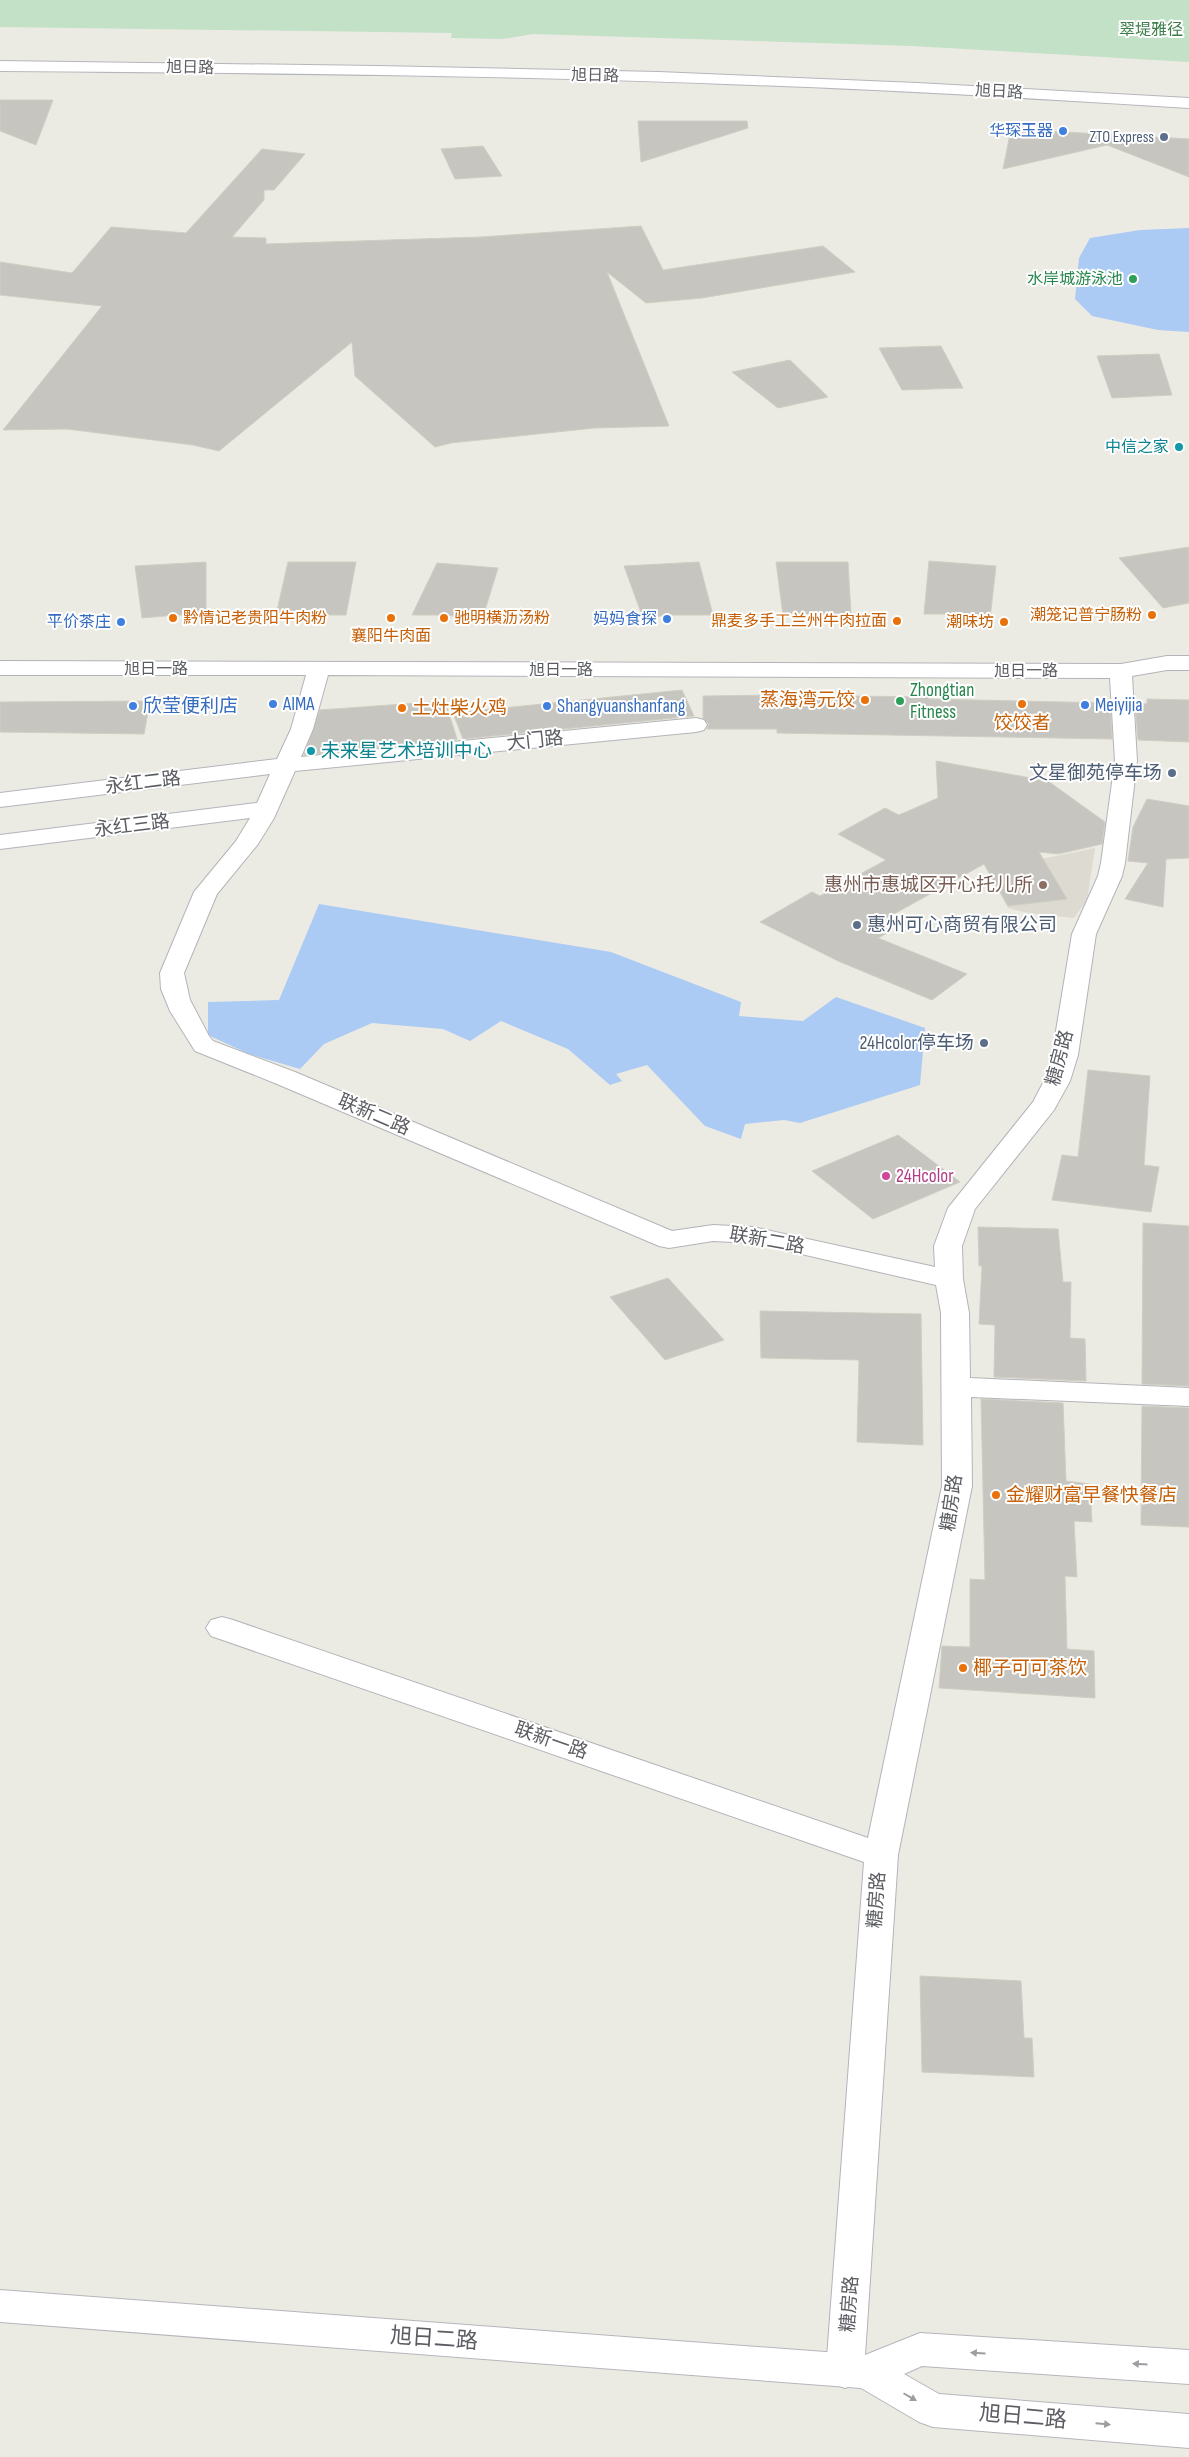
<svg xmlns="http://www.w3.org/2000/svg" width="1189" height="2457" viewBox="0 0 1189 2457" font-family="'Sofia Sans Condensed','Noto Sans SC',sans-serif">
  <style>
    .education { fill: #dcdad1 }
    .green { fill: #c2e1c7 }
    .water { fill: #abcaf4 }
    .building { fill: #c7c5c0; stroke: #d0cdc2 }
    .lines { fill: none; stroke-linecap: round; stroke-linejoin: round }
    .street-casing { stroke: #b3b4b9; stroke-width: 2 }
    .secondary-casing { stroke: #b5b6bc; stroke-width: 2 }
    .street { fill: #fff; fill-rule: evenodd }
    .secondary { fill: #fff; fill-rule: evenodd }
    .oneway { fill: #9d9ea1 }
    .shop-dot { fill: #3f7fe0; stroke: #fff; stroke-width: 2 }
    .service-dot { fill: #5c6f8a; stroke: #fff; stroke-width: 2 }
    .leisure-dot { fill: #2e9e5b; stroke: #fff; stroke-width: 2 }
    .culture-dot { fill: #0f9aa8; stroke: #fff; stroke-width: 2 }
    .food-dot { fill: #e8710a; stroke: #fff; stroke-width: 2 }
    .education-dot { fill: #8d6e63; stroke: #fff; stroke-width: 2 }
    .hotel-dot { fill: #d1479c; stroke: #fff; stroke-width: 2 }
    .labels { text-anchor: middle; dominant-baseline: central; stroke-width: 4; stroke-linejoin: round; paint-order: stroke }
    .far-park-label { font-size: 16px; fill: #3e7e4a; stroke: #fff }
    .far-street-label { font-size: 16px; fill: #5b5d62; stroke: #fff }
    .far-shop-label { font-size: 16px; fill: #366cbe; stroke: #fff; text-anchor: end }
    .far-service-label { font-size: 16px; fill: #4e5e75; stroke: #fff; text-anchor: end }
    .far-leisure-label { font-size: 16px; fill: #27864d; stroke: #fff; text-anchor: end }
    .far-culture-label { font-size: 16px; fill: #0d838f; stroke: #fff; text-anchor: end }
    .far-food-label { font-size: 16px; fill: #c56008; stroke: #fff; text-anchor: end }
    .leisure-label { font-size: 19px; fill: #27864d; stroke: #fff; text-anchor: start }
    .food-label { font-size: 19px; fill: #c56008; stroke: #fff; text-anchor: start }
    .shop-label { font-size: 19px; fill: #366cbe; stroke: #fff; text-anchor: start }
    .street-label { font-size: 19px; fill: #5b5d62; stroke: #fff }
    .culture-label { font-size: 19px; fill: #0d838f; stroke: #fff; text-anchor: start }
    .service-label { font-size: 19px; fill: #4e5e75; stroke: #fff; text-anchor: end }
    .education-label { font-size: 19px; fill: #785e54; stroke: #fff; text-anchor: end }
    .hotel-label { font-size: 19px; fill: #b23c85; stroke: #fff; text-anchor: start }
    .near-street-label { font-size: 22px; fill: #5b5d62; stroke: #fff }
  </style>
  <rect width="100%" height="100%" fill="#ecebe3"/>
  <polygon class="education" points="1095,848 1087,900 1074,918 1028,913 1008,908 988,870"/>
  <polygon class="green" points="0,0 1189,0 1189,62 912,46 533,34 503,39 451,38 452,33 0,27"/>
  <g class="water">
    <polygon points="1189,228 1189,332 1158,330 1092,316 1075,299 1079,258 1090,238 1140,230"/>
    <polygon points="319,904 611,952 741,1002 739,1016 803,1021 836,997 925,1028 920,1085 800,1123 784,1120 745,1124 741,1139 705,1126 647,1065 616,1074 622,1081 610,1085 568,1049 501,1021 470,1041 443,1029 372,1023 324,1044 300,1069 249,1054 208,1035 208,1002 279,1000"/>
  </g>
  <g class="building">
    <polygon points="0,100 53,100 36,145 0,131"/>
    <polygon points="638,121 747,121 748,128 641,162"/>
    <polygon points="1011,129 1189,139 1189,177 1107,145 1003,169"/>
    <polygon points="483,146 502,176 455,179 441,149"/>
    <polygon points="262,149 305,154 274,190 264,190 264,200 232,237 266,238 266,244 481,237 641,226 663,270 823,246 855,272 702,298 646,303 607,272 669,426 595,428 451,443 435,447 355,376 352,342 219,451 193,445 67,429 3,430 102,306 0,295 0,262 72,273 111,227 186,233"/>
    <polygon points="941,346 963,388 902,390 879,348"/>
    <polygon points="1159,354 1172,395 1112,398 1097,356"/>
    <polygon points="790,360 828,397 778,408 732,372"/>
    <polygon points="1189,547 1189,603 1163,608 1119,558"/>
    <polygon points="929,561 996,566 990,619 948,614 924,614"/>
    <polygon points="206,562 206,615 176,615 142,618 135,566"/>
    <polygon points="288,562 356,562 346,615 276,615"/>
    <polygon points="699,562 713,615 670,615 643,618 624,566"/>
    <polygon points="776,562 848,562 851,614 783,615"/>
    <polygon points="437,563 498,568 482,620 445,615 412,615"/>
    <polygon points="682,690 694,716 463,739 453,713"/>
    <polygon points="777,695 929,697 929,699 1110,703 1112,739 777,733 777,729 707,729 709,724 703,718 703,696"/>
    <polygon points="1147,699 1189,700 1189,742 1138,740 1135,703 1147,704"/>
    <polygon points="150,701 144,734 0,732 0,702"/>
    <polygon points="445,701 457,739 304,755 320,710"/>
    <polygon points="936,761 1048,781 1105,822 1102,844 1058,854 1039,852 1067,899 1008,906 984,864 876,924 891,931 878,938 967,974 932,1000 838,961 760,922 812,892 820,896 886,860 838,834 885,808 899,815 938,798"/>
    <polygon points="1147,799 1189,806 1189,858 1166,859 1163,907 1125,899 1148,863 1128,861 1133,827"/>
    <polygon points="1088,1070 1150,1076 1144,1165 1159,1167 1151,1212 1052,1200 1062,1155 1078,1157"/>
    <polygon points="898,1135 960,1182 873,1219 812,1171"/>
    <polygon points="1143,1223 1189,1226 1189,1386 1142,1384"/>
    <polygon points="978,1227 1058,1229 1063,1282 1071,1282 1070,1338 1085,1339 1086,1381 994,1377 995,1325 979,1324 982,1266 979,1266"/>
    <polygon points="668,1278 724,1340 665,1360 610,1297"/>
    <polygon points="760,1311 921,1314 923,1445 857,1442 859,1360 761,1358"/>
    <polygon points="981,1399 1063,1403 1066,1481 1090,1484 1092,1522 1074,1521 1077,1577 1065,1576 1067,1649 1094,1651 1095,1698 939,1688 942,1646 970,1647 970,1579 985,1580"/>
    <polygon points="1142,1406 1189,1408 1189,1527 1141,1525"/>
    <polygon points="920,1976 1021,1981 1024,2038 1032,2038 1034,2077 922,2072"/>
  </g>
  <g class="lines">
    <g class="street-casing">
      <path id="street" d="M1167,656H1189V670H1167L1132,676L1137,761L1125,863L1122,876L1096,934L1078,1055L1070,1081L1054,1110L975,1209L962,1246L963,1279L969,1313L970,1378L1189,1388V1406L971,1397L972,1486L898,1855L864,2371L859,2383L845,2388L831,2383L826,2371L864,1862L211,1636L206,1628L211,1620L222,1617L233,1620L868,1838L942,1486L941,1313L936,1285L753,1243L713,1241L669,1248L659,1246L277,1084L195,1051L170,1011L161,989L160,973L194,892L236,841L250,818L0,849V835L257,803L270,774L0,807V793L277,759L291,729L306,675H0V661L1121,664ZM328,675L1110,678L1115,761L1101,863L1098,876L1072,934L1052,1055L1044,1081L1033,1102L948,1208L934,1246L935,1267L753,1227L713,1225L672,1231L295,1072L213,1041L209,1036L190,1000L184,973L217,894L258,844L274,818L295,771L696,732L704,730L707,725L704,720L696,718L301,757L313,729Z"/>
    </g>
    <g class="secondary-casing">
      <g id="secondary">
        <path d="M0,61L377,66L659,72L917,83L1189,98V108C1044,99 899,90 753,85C502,75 251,73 0,71Z"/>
        <polygon points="0,2290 865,2355 920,2333 1189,2350 1189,2384 922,2366 904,2374 939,2394 1189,2414 1189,2448 933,2427 919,2422 861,2388 0,2322"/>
      </g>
    </g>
    <use href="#street" class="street"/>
    <use href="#secondary" class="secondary"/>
  </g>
  <defs><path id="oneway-solid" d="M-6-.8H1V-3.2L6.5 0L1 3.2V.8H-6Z" transform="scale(1.25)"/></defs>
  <g class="oneway">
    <use href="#oneway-solid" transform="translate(978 2353) rotate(-176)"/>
    <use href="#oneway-solid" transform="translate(1140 2364) rotate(-176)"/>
    <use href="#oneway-solid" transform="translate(910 2397) rotate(30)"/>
    <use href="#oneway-solid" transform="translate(1103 2424) rotate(5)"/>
  </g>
  <g class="shop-dot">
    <circle cx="1063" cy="131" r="5"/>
    <circle cx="667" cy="619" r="5"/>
    <circle cx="121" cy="622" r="5"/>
    <circle cx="273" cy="704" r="5"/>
    <circle cx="1085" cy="705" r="5"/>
    <circle cx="133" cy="706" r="5"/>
    <circle cx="547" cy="706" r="5"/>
  </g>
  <g class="service-dot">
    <circle cx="1164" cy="137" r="5"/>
    <circle cx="1172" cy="773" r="5"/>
    <circle cx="857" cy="925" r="5"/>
    <circle cx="984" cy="1043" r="5"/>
  </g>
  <g class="leisure-dot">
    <circle cx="1133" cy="279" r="5"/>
    <circle cx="900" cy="701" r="5"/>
  </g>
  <g class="culture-dot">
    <circle cx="1179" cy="447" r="5"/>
    <circle cx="311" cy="751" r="5"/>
  </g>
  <g class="food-dot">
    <circle cx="1152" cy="615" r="5"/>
    <circle cx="173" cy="618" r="5"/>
    <circle cx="391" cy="618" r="5"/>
    <circle cx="444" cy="618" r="5"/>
    <circle cx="897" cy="621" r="5"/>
    <circle cx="1004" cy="622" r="5"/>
    <circle cx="865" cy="700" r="5"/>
    <circle cx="1022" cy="704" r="5"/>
    <circle cx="402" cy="708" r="5"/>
    <circle cx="996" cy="1495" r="5"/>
    <circle cx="963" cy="1668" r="5"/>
  </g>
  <circle class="education-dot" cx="1043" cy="885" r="5"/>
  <circle class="hotel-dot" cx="886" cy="1176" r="5"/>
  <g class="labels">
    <g class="far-park-label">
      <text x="1151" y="30">翠堤雅径</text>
    </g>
    <g class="far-street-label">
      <text transform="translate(190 68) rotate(1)">旭日路</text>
      <text transform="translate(595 76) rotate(1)">旭日路</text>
      <text transform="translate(999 92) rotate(3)">旭日路</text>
      <text x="156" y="669">旭日一路</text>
      <text x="561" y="670">旭日一路</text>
      <text x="1026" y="671">旭日一路</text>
    </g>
    <g class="far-shop-label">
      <text x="1053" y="131">华琛玉器</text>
      <text x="657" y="619">妈妈食探</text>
      <text x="111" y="622">平价茶庄</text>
    </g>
    <g class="far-service-label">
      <text x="1154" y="137">ZTO Express</text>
    </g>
    <g class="far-leisure-label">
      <text x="1123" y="279">水岸城游泳池</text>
    </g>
    <g class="far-culture-label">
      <text x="1169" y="447">中信之家</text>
    </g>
    <g class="far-food-label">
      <text x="1142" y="615">潮笼记普宁肠粉</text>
      <text x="183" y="618" text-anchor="start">黔情记老贵阳牛肉粉</text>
      <text x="454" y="618" text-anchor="start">驰明横沥汤粉</text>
      <text x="887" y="621">鼎麦多手工兰州牛肉拉面</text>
      <text x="994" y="622">潮味坊</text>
      <text x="391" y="636" text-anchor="middle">襄阳牛肉面</text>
    </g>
    <g class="leisure-label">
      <text x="910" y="690">Zhongtian<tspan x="910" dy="22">Fitness</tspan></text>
    </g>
    <g class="food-label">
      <text x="855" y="700" text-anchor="end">蒸海湾元饺</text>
      <text x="412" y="708">土灶柴火鸡</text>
      <text x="1022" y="723" text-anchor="middle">饺饺者</text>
      <text x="1006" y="1495">金耀财富早餐快餐店</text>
      <text x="973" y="1668">椰子可可茶饮</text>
    </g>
    <g class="shop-label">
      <text x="283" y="704">AIMA</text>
      <text x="1095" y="705">Meiyijia</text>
      <text x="143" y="706">欣莹便利店</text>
      <text x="557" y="706">Shangyuanshanfang</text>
    </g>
    <g class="street-label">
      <text transform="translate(535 741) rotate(-6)">大门路</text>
      <text transform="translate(143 783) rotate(-7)">永红二路</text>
      <text transform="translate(132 826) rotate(-7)">永红三路</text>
      <text transform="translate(1060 1058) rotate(-75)">糖房路</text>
      <text transform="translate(374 1115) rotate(23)">联新二路</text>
      <text transform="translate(767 1241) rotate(10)">联新二路</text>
      <text transform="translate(952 1503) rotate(-82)">糖房路</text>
      <text transform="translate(551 1741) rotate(19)">联新一路</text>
      <text transform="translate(877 1900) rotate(-86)">糖房路</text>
      <text transform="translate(850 2304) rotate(-86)">糖房路</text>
    </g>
    <g class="culture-label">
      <text x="321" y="751">未来星艺术培训中心</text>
    </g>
    <g class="service-label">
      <text x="1162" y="773">文星御苑停车场</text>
      <text x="867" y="925" text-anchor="start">惠州可心商贸有限公司</text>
      <text x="974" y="1043">24Hcolor停车场</text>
    </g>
    <g class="education-label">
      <text x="1033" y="885">惠州市惠城区开心托儿所</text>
    </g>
    <g class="hotel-label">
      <text x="896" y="1176">24Hcolor</text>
    </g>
    <g class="near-street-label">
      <text transform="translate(434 2339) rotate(4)">旭日二路</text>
      <text transform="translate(1023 2417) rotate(5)">旭日二路</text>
    </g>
  </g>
</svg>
